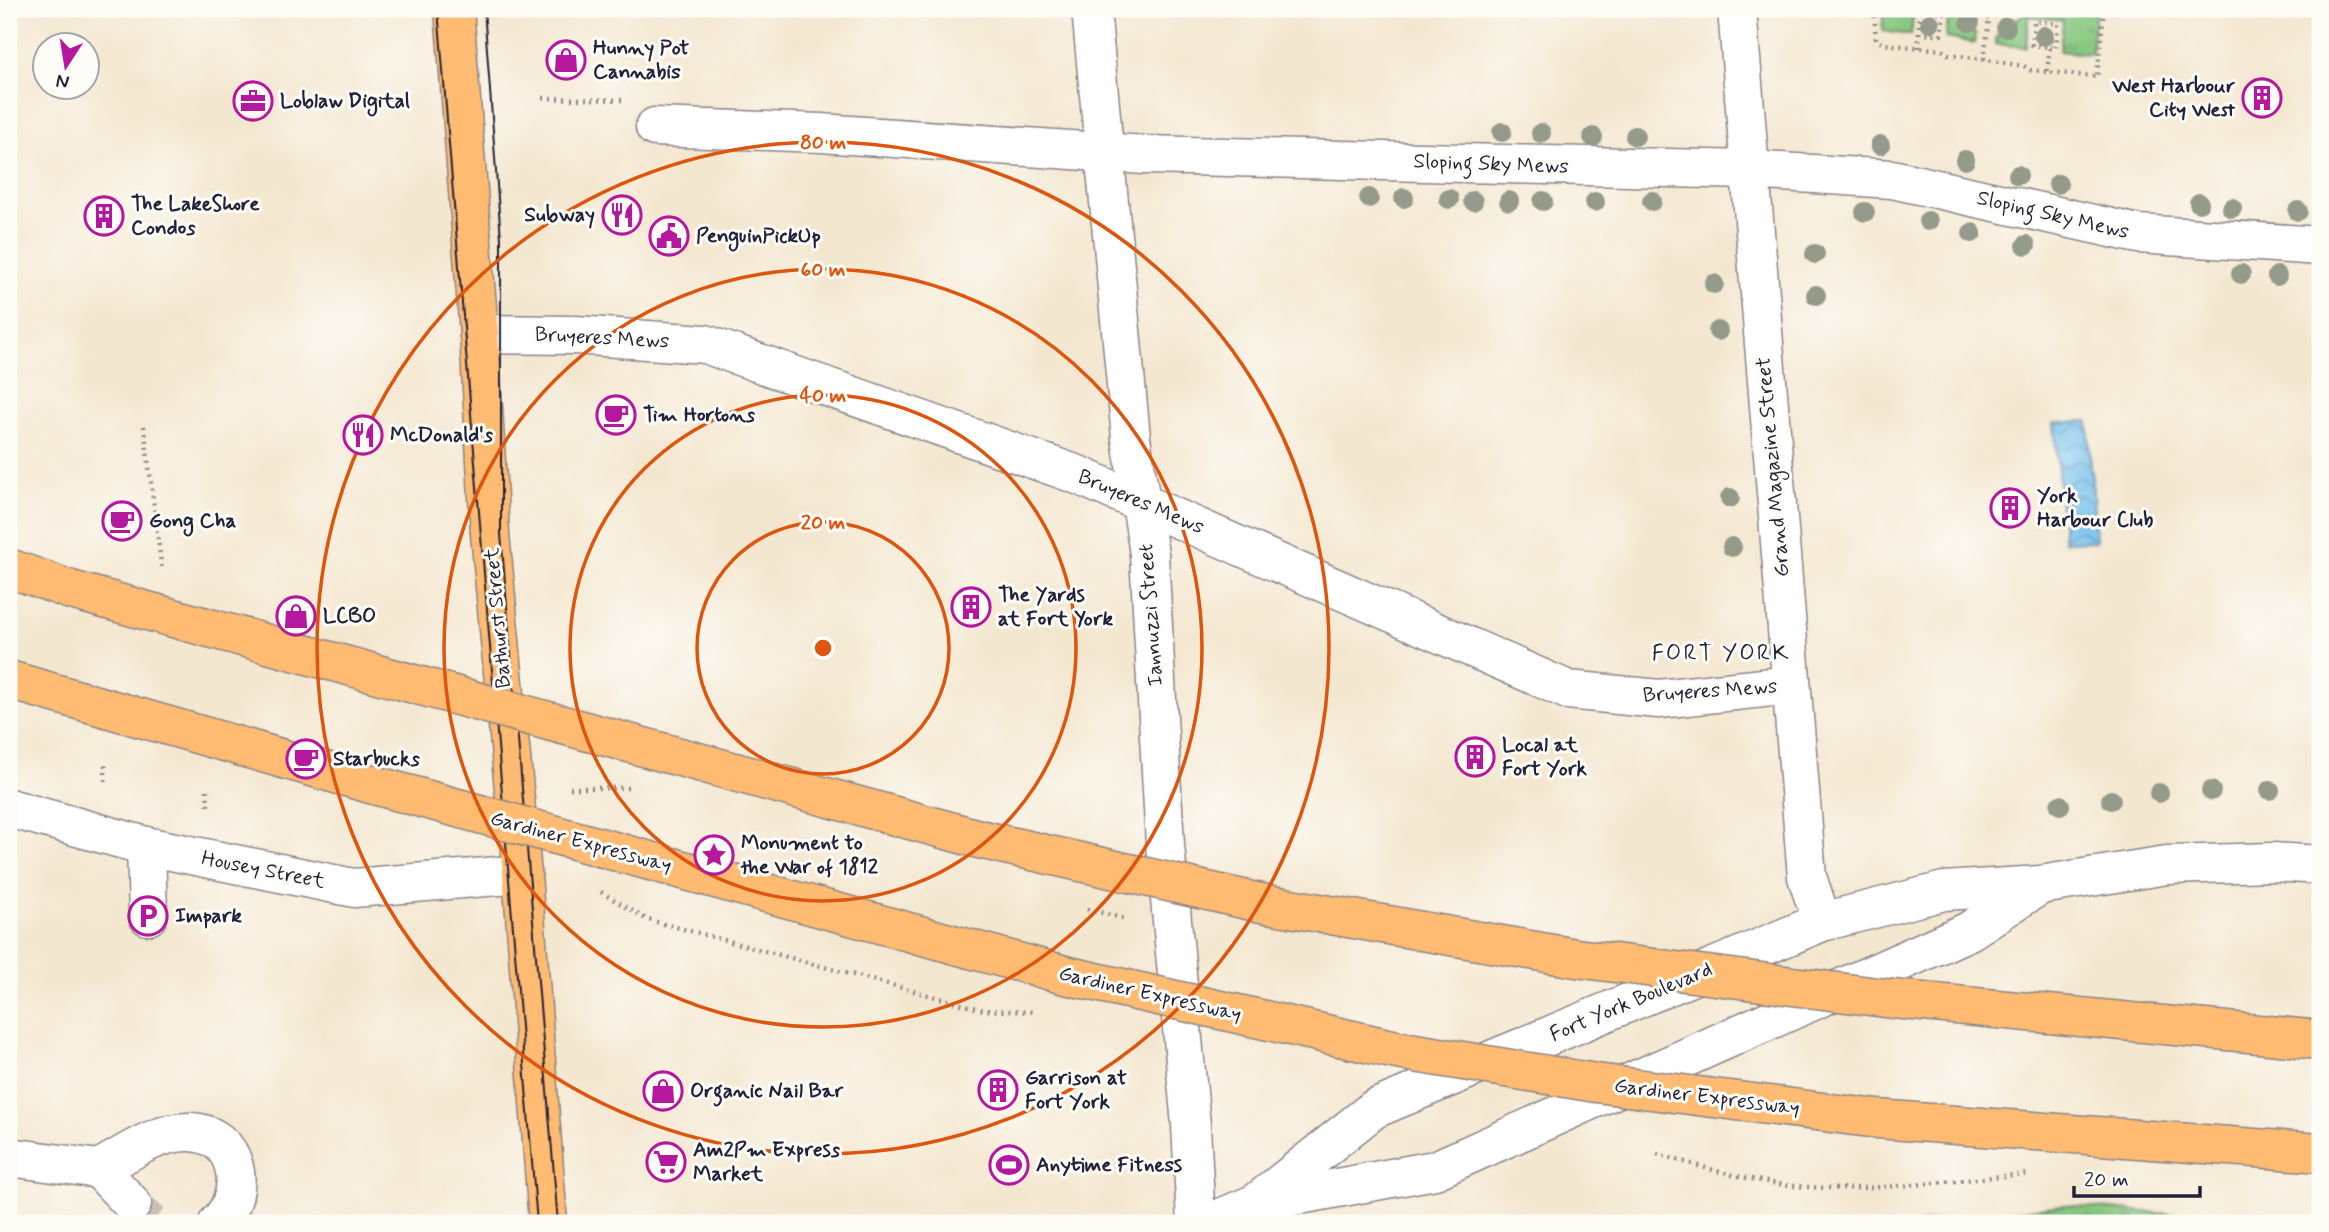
<svg xmlns="http://www.w3.org/2000/svg" width="2329" height="1232" viewBox="0 0 2329 1232" font-family="Mynerve,sans-serif">
  <style>
    .grass { fill: url(#grass-tufts); stroke: #54745d; stroke-width: 2 }
    .garden { fill: #86c77f; stroke: #54745d; stroke-width: 2 }
    .water { fill: url(#water-waves); stroke: #4b7194; stroke-width: 2 }
    .lines { fill: none; stroke-linecap: round; stroke-linejoin: round }
    .minor-tunnel { stroke: #cac0b2; stroke-width: 38; stroke-dasharray: 38 19; stroke-linecap: butt }
    .minor-casing { stroke: #8b8486; stroke-width: 41 }
    .major-casing { stroke: #8b8486; stroke-width: 41 }
    .highway-casing { stroke: #8b8486; stroke-width: 41 }
    .path { stroke: #8b8486; stroke-width: 4.5; stroke-dasharray: 2 5; stroke-linecap: butt }
    .minor { stroke: #fff; stroke-width: 38 }
    .major { stroke: #febb71; stroke-width: 38 }
    .highway { stroke: #febb71; stroke-width: 38 }
    .tram { stroke: #22223b; stroke-width: 2 }
    .highway-bridge-casing { stroke: #8b8486; stroke-width: 41; stroke-linecap: butt }
    .highway-bridge { stroke: #febb71; stroke-width: 38 }
    .tree { fill: #949b8b }
    .ring { fill: none; stroke: #de560e; stroke-width: 3.5 }
    .labels { text-anchor: middle; dominant-baseline: central; stroke-width: 6; stroke-linejoin: round; paint-order: stroke }
    .poi-label { font-size: 21px; font-weight: bold; fill: #22223b; stroke: #fdfcf7; text-anchor: start }
    .street-label { font-size: 21px; fill: #22223b; stroke: #fdfcf7 }
    .neighbourhood-label { font-size: 23px; letter-spacing: 2px; fill: #22223b; stroke: #fdfcf7 }
    .centre { fill: #de560e; stroke: #fdfcf7; stroke-width: 3.5 }
    .ring-label { font-size: 21px; text-anchor: middle; font-weight: bold; fill: #de560e; stroke: #fdfcf7; stroke-width: 6; stroke-linejoin: round; paint-order: stroke }
  </style>
  <defs>
    <pattern id="grass-tufts" width="24" height="20" patternUnits="userSpaceOnUse" patternTransform="scale(1.75)"><rect width="24" height="20" fill="#86c77f"/><path d="M3 7l-1-3M5 7V3M7 7l1-3M15 17l-1-3M17 17v-4M19 17l1-3" fill="none" stroke="#6da169"/></pattern>
    <pattern id="water-waves" width="16" height="10" patternUnits="userSpaceOnUse" patternTransform="scale(1.75)"><rect width="16" height="10" fill="#74c0ed"/><path d="M0 5q4-4 8 0t8 0" fill="none" stroke="#5f9cc1"/></pattern>
  </defs>
  <rect width="100%" height="100%" fill="#fdfcf7"/>
  <filter id="ink" filterUnits="userSpaceOnUse"><feTurbulence type="fractalNoise" baseFrequency=".0143" numOctaves="2"/><feDisplacementMap in="SourceGraphic" scale="14" xChannelSelector="R" yChannelSelector="G"/><feConvolveMatrix kernelMatrix="1 2 1 2 8 2 1 2 1" color-interpolation-filters="sRGB"/></filter>
  <filter id="wash" filterUnits="userSpaceOnUse"><feTurbulence type="fractalNoise" baseFrequency=".00686" numOctaves="4" result="noise"/><feDisplacementMap in="SourceGraphic" scale="28" xChannelSelector="R" yChannelSelector="G"/><feGaussianBlur stdDeviation="1.57" result="paint"/><feColorMatrix in="noise" values="0 0 0 0 0 0 0 0 0 0 0 0 0 0 0 0 0 1.4 0 .05"/><feComposite in="paint" operator="in"/></filter>
  <g filter="url(#wash)">
    <rect width="100%" height="100%" fill="#f4e7d0"/>
    <g class="grass">
      <polygon points="1884,9 1914,9 1911,35 1882,31"/>
      <polygon points="2029,9 2063,12 2064,9 2096,9 2091,54 2060,51 2063,20 2029,16"/>
      <polygon points="2063,1205 2277,1223 1920,1223"/>
    </g>
    <g class="garden">
      <polygon points="1949,9 1956,9 1962,15 1961,31 1976,33 1975,43 1946,38"/>
      <polygon points="2023,9 2029,9 2026,47 1996,44 1997,35 2012,36 2015,21 2025,13"/>
    </g>
    <polygon class="water" points="2088,421 2096,541 2064,542 2054,423"/>
  </g>
  <g filter="url(#ink)">
    <g class="lines">
      <polyline class="minor-tunnel" points="132,1204 151,1223"/>
      <g class="minor-casing">
        <g id="minor">
          <polyline points="1091,9 1131,438 1149,554 1165,845 1191,1125 1196,1223"/>
          <polyline points="1737,9 1807,877 1822,922"/>
          <polyline points="655,127 821,133 1145,155 1749,170 1892,179 2138,234 2320,246"/>
          <polyline points="479,334 575,335 705,344 1078,475 1568,690 1659,699 1791,685"/>
          <polyline points="9,808 146,846 354,888 522,874"/>
          <polyline points="146,846 148,916"/>
          <polyline points="9,1157 99,1169"/>
          <polyline points="1256,1203 1374,1109 1822,922 1944,891 2040,885 2167,865 2273,862 2320,865"/>
          <path d="M132,1204L99,1169C126,1154 158,1131 189,1132C239,1133 249,1192 218,1223"/>
          <polyline points="1209,1223 1256,1203 1435,1170 1969,931 2039,886"/>
        </g>
      </g>
      <g class="major-casing">
        <polyline id="major" points="454,9 479,334 490,534 522,874 548,1223"/>
      </g>
      <g class="highway-casing">
        <polyline id="highway" points="9,568 71,590"/>
      </g>
      <g class="path">
        <polyline points="1874,9 1876,39 1884,44 1942,50 1948,54 2024,66 2030,70 2097,77 2104,9"/>
        <polyline points="1978,9 1982,17 1992,19 2001,9"/>
        <polyline points="1919,48 1919,10 1944,13 1941,35 1921,34"/>
        <polyline points="1984,59 1989,19"/>
        <polyline points="2047,71 2050,47 2032,45 2034,21 2058,24 2056,48 2050,47"/>
        <polyline points="543,98 623,100"/>
        <polyline points="144,426 162,571"/>
        <polyline points="105,781 105,763"/>
        <polyline points="570,788 629,788"/>
        <polyline points="207,790 208,808"/>
        <polyline points="601,892 646,919 984,1010 1035,1012"/>
        <polyline points="1087,909 1126,919"/>
        <path d="M1657,1154C1706,1168 1757,1184 1808,1187C1880,1192 1954,1180 2026,1174"/>
        <polyline points="1476,1221 1478,1223"/>
      </g>
      <use href="#minor" class="minor"/>
      <use href="#major" class="major"/>
      <use href="#highway" class="highway"/>
      <g class="tram">
        <polyline points="438,9 537,1223"/>
        <polyline points="484,9 501,239 501,534 558,1223"/>
      </g>
      <g class="highway-bridge-casing">
        <g id="highway-bridge">
          <polyline points="71,590 979,839 1256,902 1576,958 1893,999 2320,1040"/>
          <polyline points="9,680 374,785 1065,975 1397,1050 1596,1083 1878,1119 2320,1153"/>
        </g>
      </g>
      <use href="#highway-bridge" class="highway-bridge"/>
    </g>
    <g class="tree">
      <circle cx="1970" cy="22" r="10"/>
      <circle cx="1930" cy="23" r="10"/>
      <circle cx="2006" cy="27" r="10"/>
      <circle cx="2044" cy="36" r="10"/>
      <circle cx="1502" cy="132" r="10"/>
      <circle cx="1541" cy="133" r="10"/>
      <circle cx="1635" cy="136" r="10"/>
      <circle cx="1593" cy="137" r="10"/>
      <circle cx="1880" cy="145" r="10"/>
      <circle cx="1965" cy="160" r="10"/>
      <circle cx="2018" cy="175" r="10"/>
      <circle cx="2058" cy="184" r="10"/>
      <circle cx="1369" cy="198" r="10"/>
      <circle cx="1404" cy="198" r="10"/>
      <circle cx="1449" cy="199" r="10"/>
      <circle cx="1473" cy="201" r="10"/>
      <circle cx="1509" cy="201" r="10"/>
      <circle cx="1543" cy="201" r="10"/>
      <circle cx="1652" cy="201" r="10"/>
      <circle cx="1595" cy="202" r="10"/>
      <circle cx="2199" cy="203" r="10"/>
      <circle cx="2232" cy="208" r="10"/>
      <circle cx="2298" cy="211" r="10"/>
      <circle cx="1865" cy="212" r="10"/>
      <circle cx="1928" cy="221" r="10"/>
      <circle cx="1972" cy="233" r="10"/>
      <circle cx="2026" cy="245" r="10"/>
      <circle cx="1815" cy="254" r="10"/>
      <circle cx="2241" cy="274" r="10"/>
      <circle cx="2277" cy="276" r="10"/>
      <circle cx="1714" cy="284" r="10"/>
      <circle cx="1816" cy="295" r="10"/>
      <circle cx="1718" cy="331" r="10"/>
      <circle cx="1730" cy="498" r="10"/>
      <circle cx="1732" cy="547" r="10"/>
      <circle cx="2270" cy="790" r="10"/>
      <circle cx="2211" cy="791" r="10"/>
      <circle cx="2159" cy="793" r="10"/>
      <circle cx="2111" cy="800" r="10"/>
      <circle cx="2060" cy="805" r="10"/>
    </g>
  </g>
  <g class="ring">
    <circle cx="823" cy="648" r="126"/>
    <circle cx="823" cy="648" r="253"/>
    <circle cx="823" cy="648" r="379"/>
    <circle cx="823" cy="648" r="506"/>
  </g>
  <defs>
    <g id="shop-ring" transform="scale(2.0125)"><circle r="9.5" fill="#fdfcf7" stroke="#b5179e" stroke-width="1.5"/><path d="M-5-2.5h2.3a2.7 3.5 0 0 1 5.4 0H5L5.5 6h-11ZM-1.5-2.5h3a1.5 2.3 0 0 0-3 0Z" fill="#b5179e"/></g>
    <g id="building-ring" transform="scale(2.0125)"><circle r="9.5" fill="#fdfcf7" stroke="#b5179e" stroke-width="1.5"/><path d="M-4-6H4V6H1V3H-1V6H-4ZM-2.5-4.3h1.7v1.8h-1.7ZM.8-4.3h1.7v1.8H.8ZM-2.5-1h1.7V.8h-1.7ZM.8-1h1.7V.8H.8Z" fill="#b5179e"/></g>
    <g id="office-ring" transform="scale(2.0125)"><circle r="9.5" fill="#fdfcf7" stroke="#b5179e" stroke-width="1.5"/><path d="M-6-3h4V-5.5h4V-3h4V5H-6ZM-1-4.5V-3h2v-1.5ZM-6 0V1H6V0Z" fill="#b5179e"/></g>
    <g id="restaurant-ring" transform="scale(2.0125)"><circle r="9.5" fill="#fdfcf7" stroke="#b5179e" stroke-width="1.5"/><path d="M-5-6h1v4h1v-4h1v4h1v-4h1v5L-1.5 .5V6h-2V.5L-5-1ZM5-6V6H3V1.5H1.5Q1.5-4 5-6Z" fill="#b5179e"/></g>
    <g id="civic-ring" transform="scale(2.0125)"><circle r="9.5" fill="#fdfcf7" stroke="#b5179e" stroke-width="1.5"/><path d="M-.6-6.5H3V-4.5H.6V-3L4-1V1h2V6H-6V1h2V-1L-.6-3ZM-1.2 2.5V6h2.4V2.5Z" fill="#b5179e"/></g>
    <g id="cafe-ring" transform="scale(2.0125)"><circle r="9.5" fill="#fdfcf7" stroke="#b5179e" stroke-width="1.5"/><path d="M-5.5-4.5H6V0H3Q3 3.5 0 3.5H-2.5Q-5.5 3.5-5.5 0ZM3-3.2v2h1.7v-2ZM-6 4.5H4V6H-6Z" fill="#b5179e"/></g>
    <g id="sight-ring" transform="scale(2.0125)"><circle r="9.5" fill="#fdfcf7" stroke="#b5179e" stroke-width="1.5"/><path d="M0-6L1.8-2.2L6-1.7L2.9 1.2L3.7 5.4L0 3.3L-3.7 5.4L-2.9 1.2L-6-1.7L-1.8-2.2Z" fill="#b5179e"/></g>
    <g id="parking-ring" transform="scale(2.0125)"><circle r="9.5" fill="#fdfcf7" stroke="#b5179e" stroke-width="1.5"/><path d="M-3.5-5.5H1a3.5 3.5 0 0 1 0 7H-1V5.5H-3.5ZM-1-3.4V-.6H.8a1.4 1.4 0 0 0 0-2.8Z" fill="#b5179e"/></g>
    <g id="supermarket-ring" transform="scale(2.0125)"><circle r="9.5" fill="#fdfcf7" stroke="#b5179e" stroke-width="1.5"/><path d="M-6-5.5h2.5l.6 2H6L4.5 2H-2.5L-4.4-4H-6ZM-1.5 3.2a1.3 1.3 0 1 0 .1 0ZM3 3.2a1.3 1.3 0 1 0 .1 0Z" fill="#b5179e"/></g>
    <g id="stadium-ring" transform="scale(2.0125)"><circle r="9.5" fill="#fdfcf7" stroke="#b5179e" stroke-width="1.5"/><path d="M0-5a6.5 5 0 1 0 0 10a6.5 5 0 1 0 0-10ZM-3.5-1.8h7v3.6h-7Z" fill="#b5179e"/></g>
  </defs>
  <g fill-rule="evenodd">
    <use href="#shop-ring" x="566" y="60"/>
    <use href="#building-ring" x="2262" y="98"/>
    <use href="#office-ring" x="253" y="101"/>
    <use href="#restaurant-ring" x="622" y="215"/>
    <use href="#building-ring" x="104" y="216"/>
    <use href="#civic-ring" x="669" y="236"/>
    <use href="#cafe-ring" x="616" y="415"/>
    <use href="#restaurant-ring" x="363" y="435"/>
    <use href="#building-ring" x="2010" y="508"/>
    <use href="#cafe-ring" x="122" y="521"/>
    <use href="#building-ring" x="971" y="607"/>
    <use href="#shop-ring" x="296" y="616"/>
    <use href="#building-ring" x="1475" y="757"/>
    <use href="#cafe-ring" x="306" y="759"/>
    <use href="#sight-ring" x="714" y="855"/>
    <use href="#parking-ring" x="148" y="916"/>
    <use href="#building-ring" x="998" y="1090"/>
    <use href="#shop-ring" x="663" y="1091"/>
    <use href="#supermarket-ring" x="666" y="1162"/>
    <use href="#stadium-ring" x="1009" y="1165"/>
  </g>
  <g class="labels">
    <g class="poi-label">
      <text x="593" y="48">Hunny Pot<tspan x="593" dy="24">Cannabis</tspan></text>
      <text x="2235" y="86" text-anchor="end">West Harbour<tspan x="2235" dy="24">City West</tspan></text>
      <text x="280" y="101">Loblaw Digital</text>
      <text x="131" y="204">The LakeShore<tspan x="131" dy="24">Condos</tspan></text>
      <text x="595" y="215" text-anchor="end">Subway</text>
      <text x="696" y="236">PenguinPickUp</text>
      <text x="643" y="415">Tim Hortons</text>
      <text x="390" y="435">McDonald's</text>
      <text x="2037" y="496">York<tspan x="2037" dy="24">Harbour Club</tspan></text>
      <text x="149" y="521">Gong Cha</text>
      <text x="998" y="595">The Yards<tspan x="998" dy="24">at Fort York</tspan></text>
      <text x="323" y="616">LCBO</text>
      <text x="1502" y="745">Local at<tspan x="1502" dy="24">Fort York</tspan></text>
      <text x="333" y="759">Starbucks</text>
      <text x="741" y="843">Monument to<tspan x="741" dy="24">the War of 1812</tspan></text>
      <text x="175" y="916">Impark</text>
      <text x="1025" y="1078">Garrison at<tspan x="1025" dy="24">Fort York</tspan></text>
      <text x="690" y="1091">Organic Nail Bar</text>
      <text x="693" y="1150">Am2Pm Express<tspan x="693" dy="24">Market</tspan></text>
      <text x="1036" y="1165">Anytime Fitness</text>
    </g>
    <g class="street-label">
      <text transform="translate(1491 164) rotate(2)">Sloping Sky Mews</text>
      <text transform="translate(2053 215) rotate(13)">Sloping Sky Mews</text>
      <text transform="translate(602 338) rotate(3)">Bruyeres Mews</text>
      <text transform="translate(1773 467) rotate(-95)">Grand Magazine Street</text>
      <text transform="translate(1141 502) rotate(23)">Bruyeres Mews</text>
      <text transform="translate(1151 615) rotate(-94)">Iannuzzi Street</text>
      <text transform="translate(498 618) rotate(-95)">Bathurst Street</text>
      <text transform="translate(1710 691) rotate(-4)">Bruyeres Mews</text>
      <text transform="translate(581 842) rotate(15)">Gardiner Expressway</text>
      <text transform="translate(263 870) rotate(11)">Housey Street</text>
      <text transform="translate(1150 994) rotate(13)">Gardiner Expressway</text>
      <text transform="translate(1631 1002) rotate(-23)">Fort York Boulevard</text>
      <text transform="translate(1707 1097) rotate(7)">Gardiner Expressway</text>
    </g>
    <g class="neighbourhood-label">
      <text x="1721" y="654">FORT YORK</text>
    </g>
  </g>
  <circle cx="823" cy="648" r="10" class="centre"/>
  <g class="ring-label">
    <text x="823" y="149">80 m</text>
    <text x="823" y="276">60 m</text>
    <text x="823" y="402">40 m</text>
    <text x="823" y="529">20 m</text>
  </g>
  <rect width="2329" height="1232" fill="none" stroke="#fdfcf7" stroke-width="35"/>
  <g transform="translate(66 66) rotate(192)"><circle r="33" fill="#fdfcf7" stroke="#a5a5ac" stroke-width="2"/>
  <path d="M0-5L12 26L0 18L-12 26Z" fill="#b5179e"/>
  <text y="-10" font-size="19" font-weight="bold" text-anchor="middle" fill="#22223b">N</text>
  </g>
  <path d="M2074 1186v10h126v-10" fill="none" stroke="#22223b" stroke-width="3.5"/>
  <text x="2084" y="1186" font-size="21" fill="#22223b" stroke="#fdfcf7" stroke-width="5" paint-order="stroke">20 m</text>
</svg>
